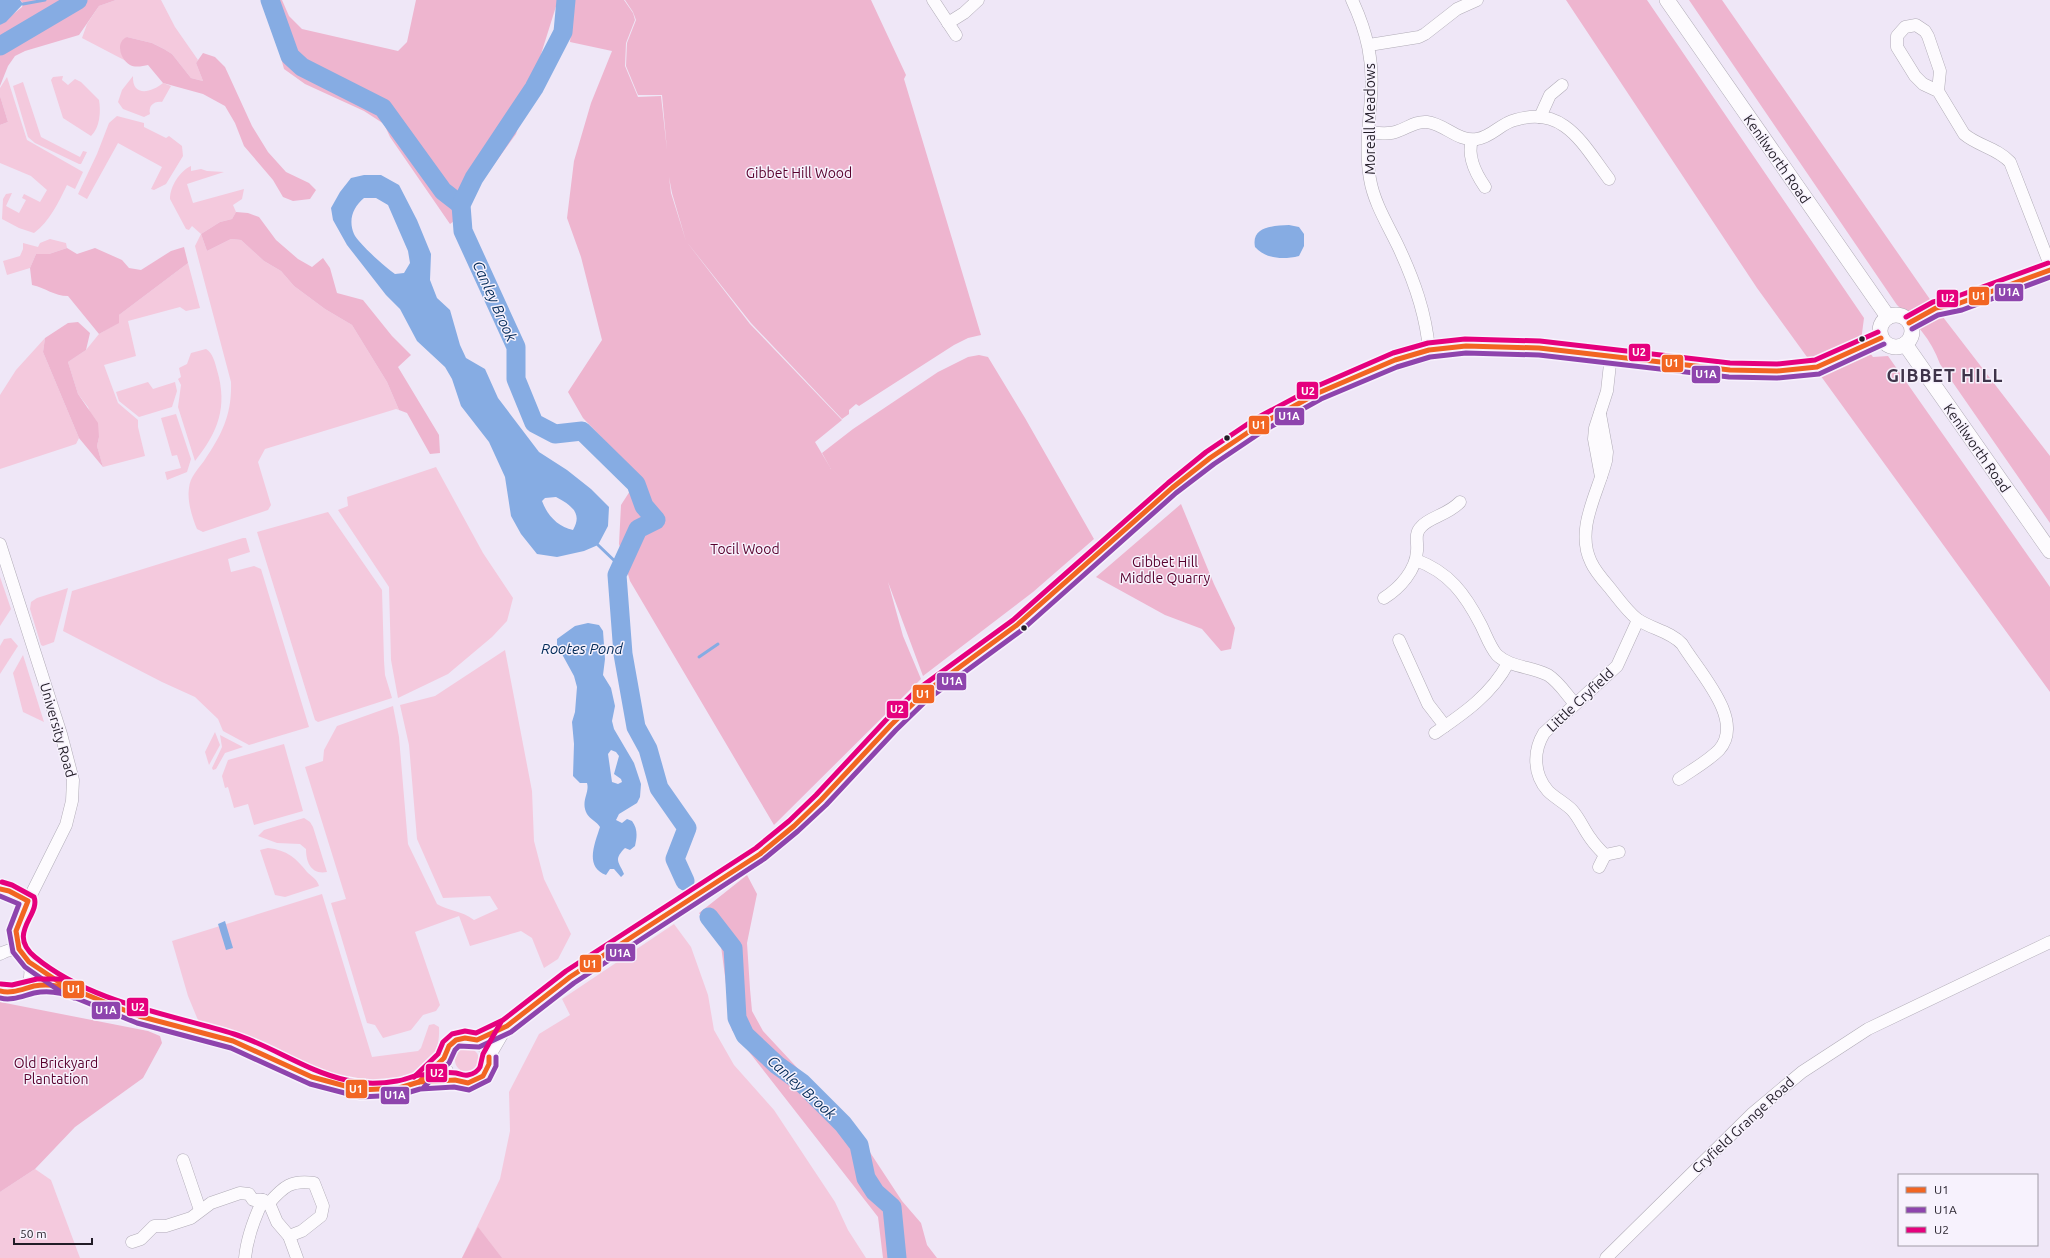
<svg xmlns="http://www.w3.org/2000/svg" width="2050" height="1258" viewBox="0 0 2050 1258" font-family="Ubuntu,sans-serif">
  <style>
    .green { fill: #f4c9dd }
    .forest { fill: #eeb5cf }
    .water { fill: #86ace3; fill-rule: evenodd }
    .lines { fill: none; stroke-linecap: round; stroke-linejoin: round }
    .stream { stroke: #86ace3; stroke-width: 3 }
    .river { stroke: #86ace3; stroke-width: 19 }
    .minor-casing { stroke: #b1acb7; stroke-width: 13 }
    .major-casing { stroke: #b1acb7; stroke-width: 16 }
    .minor { stroke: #fdfbfe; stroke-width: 12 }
    .major { stroke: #fdfbfe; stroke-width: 15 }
    .bus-1-casing { stroke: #f7f2fd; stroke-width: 8 }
    .bus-2-casing { stroke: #f7f2fd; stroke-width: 8 }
    .bus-3-casing { stroke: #f7f2fd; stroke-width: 8 }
    .bus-1 { stroke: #f26522; stroke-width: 5 }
    .bus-2 { stroke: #8e44ad; stroke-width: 5 }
    .bus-3 { stroke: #e5007d; stroke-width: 5 }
    .bus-dot { fill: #211c26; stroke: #f7f2fd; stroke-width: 1.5 }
    .labels { text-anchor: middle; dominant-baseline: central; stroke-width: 3; stroke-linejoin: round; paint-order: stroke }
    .street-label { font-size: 14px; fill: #211c26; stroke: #f7f2fd }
    .park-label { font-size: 14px; fill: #58002d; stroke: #f7f2fd }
    .water-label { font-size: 15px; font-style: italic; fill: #032b59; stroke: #f7f2fd }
    .district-label { font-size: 18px; font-weight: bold; letter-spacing: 1px; fill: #3f344a; stroke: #f7f2fd }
    .line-badge { stroke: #f7f2fd; stroke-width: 1.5 }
    .badge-label { font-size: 11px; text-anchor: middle; font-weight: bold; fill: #fff }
  </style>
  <rect width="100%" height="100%" fill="#efe7f7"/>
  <g class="green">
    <polygon points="116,0 161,0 175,27 198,60 196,63 203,81 191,78 172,54 164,49 152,43 127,37 120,49 126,61 82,38 87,24 99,6"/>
    <path d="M63,76L62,80L68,85L75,79L81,82L99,100C101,111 100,128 91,136L63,118L51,80L53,77Z"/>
    <path d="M133,76C132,97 151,93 163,83L171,86L162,102C154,101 148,106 150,114L144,117L123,109L118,102L122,90Z"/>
    <path d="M7,77L27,140L83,172L75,189L67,185C58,203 50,221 34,233L19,228L2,219L3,199L6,194L12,193L6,206L19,213L26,200L22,198L24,194L40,202L47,190L31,176L0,163V125L8,122L0,96V88Z"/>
    <polygon points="23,82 41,137 80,157 83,151 87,152 81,164 79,164 35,143 28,137 13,86"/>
    <polygon points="117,116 144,123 144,127 166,138 169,136 182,146 183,156 166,184 154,190 151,189 162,167 118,143 87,199 78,194 97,154 109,123"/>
    <path d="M191,166V171L201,169L207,171L224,172L187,184L193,203L244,189L242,199L233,205L236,212L232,219L220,222L201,234L207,251L231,239L241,240L264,261L281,271L294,286L325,309L352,325L387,382L399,410L396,409L265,449L258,462L271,505L268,510L203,532L197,529C192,517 187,501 189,488C190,477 198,469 204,461C222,434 232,415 231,382L195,246L201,234L192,226L189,230L186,229L170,199C170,186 180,171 191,166Z"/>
    <polygon points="50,239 66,243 67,248 49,254 36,254 30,268 7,275 3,261 20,256 23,249 23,243 38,247 40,243"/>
    <polygon points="188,263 200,308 186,311 180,307 128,321 136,356 104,365 118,403 138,420 138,427 145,456 103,467 97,446 99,437 88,407 78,394 68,362 86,350 99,334 118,323 119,315"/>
    <polygon points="45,338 43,352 79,438 76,444 0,469 0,395 16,370"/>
    <path d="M206,349C213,353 215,363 217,370C228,407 218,432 195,461L178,407L181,385L178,379L181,377L179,368L187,364L191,353Z"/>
    <polygon points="148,382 153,389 175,382 177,391 172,407 139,417 119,401 116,392"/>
    <polygon points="176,414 191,459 187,472 167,480 165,472 181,468 177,455 172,456 161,418"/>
    <polygon points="436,467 483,553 513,598 507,621 492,637 448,674 398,698 391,660 389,587 338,510 348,506 347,497"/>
    <polygon points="328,512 382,590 384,661 385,675 392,698 318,722 315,720 257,532"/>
    <polygon points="243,538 246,538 250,552 228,559 231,572 254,566 261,569 309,727 249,745 223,731 218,719 195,697 162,682 63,631 72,591"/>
    <polygon points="0,577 11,609 0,626"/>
    <polygon points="68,588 54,642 43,646 41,645 30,609 31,602 37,598"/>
    <polygon points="11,638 18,646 0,674 0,646 4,639"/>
    <path d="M505,650L532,791L534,841L544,879L571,934L558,959L544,968L532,938L521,931L470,946L459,916L415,932L440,1005L436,1011L423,1015L411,1030L383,1038L375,1025L367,1023L331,903L346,899L305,767L323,761L324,750L337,726L393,706L399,737L408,844L437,904C448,911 461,910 474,920L498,909L490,896L443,898L417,839L409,745L400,705L435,696Z"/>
    <polygon points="23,655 44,722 23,712 13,673"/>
    <polygon points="215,732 220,745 209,765 205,752"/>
    <polygon points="220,735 243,747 225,753 216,769 213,770 212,768 222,747"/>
    <polygon points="284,744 303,811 254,825 248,804 234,808 228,787 225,788 222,776 228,760"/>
    <path d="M304,818L310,822L313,827L327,872C311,875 306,862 306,849L300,844L277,843L258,836L264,830Z"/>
    <path d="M268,848C287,850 296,858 307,872C312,877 317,879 319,886L285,897L275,895L260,850Z"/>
    <path d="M322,894L372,1057L418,1051L421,1048L429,1025L434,1024L439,1027C440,1046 434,1063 416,1073C358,1104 296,1060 244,1039C230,1033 215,1030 200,1025L188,996L172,941Z"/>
    <polygon points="674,924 691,947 708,995 714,1030 734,1065 774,1110 835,1202 848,1230 866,1258 462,1258 500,1179 510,1131 509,1092 539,1034 570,1015 562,999"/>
    <circle cx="467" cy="1060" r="12"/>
    <polygon points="35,1169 51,1180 80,1258 0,1258 0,1192"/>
  </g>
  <g class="forest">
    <polygon points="20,0 116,0 99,6 79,35 25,51 15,56 8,66 0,86 0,25 22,7 23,3"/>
    <polygon points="261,0 282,0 289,16 302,29 398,51 407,42 416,0 558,0 516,134 480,184 465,213 450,224 390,137 384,124 364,111 305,84 284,69 275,36"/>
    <polygon points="574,0 624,0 633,13 635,20 626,43 625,66 638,97 661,96 667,150 662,95 638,95 626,66 627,43 636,20 633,12 625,0 871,0 906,75 904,79 981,335 968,338 954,345 859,406 856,404 849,410 849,414 842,419 751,323 686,241 672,193 669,177 671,193 686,241 750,324 842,420 815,442 831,469 822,453 853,429 938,372 968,357 979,355 988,357 1025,418 1094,539 1033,592 923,676 888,582 903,636 921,679 774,825 630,581 619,544 621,505 637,480 610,446 583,418 568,392 602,340 581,257 567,218 574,161 591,103 612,51 570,42"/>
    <polygon points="1566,0 1647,0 1864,318 1861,341 1873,357 1888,356 2050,587 2050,692 1757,288"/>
    <path d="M1689,0H1722L1936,308L2050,456V523L1940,364C1931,339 1916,323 1897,305Z"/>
    <path d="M127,37L152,43L164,49L172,54L191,78L203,81L196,63L203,53L215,57L225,67L252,126L268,152L286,172L309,183L316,190L310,199L293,201L283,197L273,180L244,146L235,123L225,106L203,94L163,83L148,65C143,66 135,68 130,65C120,59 115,42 127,37Z"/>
    <polygon points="0,96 8,122 0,125"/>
    <polygon points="236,212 248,213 259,217 276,240 298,259 312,267 323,258 330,268 337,293 363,300 392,336 411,355 398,367 439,435 440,453 430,454 407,413 399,410 387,382 352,325 325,309 294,286 281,271 264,261 241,240 231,239 207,251 201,234 220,222 232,219"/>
    <path d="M184,247L188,263L119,315V323L99,334L68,296C54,296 46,288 32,285L30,268L36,254H49L67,248L77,254L95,248L122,260L129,268L141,270L171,251Z"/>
    <polygon points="78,322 90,333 86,350 68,362 78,394 98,423 99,437 97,446 103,467 79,438 43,352 45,338 68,323"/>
    <polygon points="1181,504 1214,584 1235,628 1231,649 1221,651 1202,629 1165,615 1096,577"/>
    <polygon points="747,875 757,894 747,943 750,989 752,1011 763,1031 856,1131 902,1201 921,1223 927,1245 937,1258 883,1258 878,1217 732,1030 721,946 699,913"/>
    <polygon points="0,1002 148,1031 160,1036 162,1043 143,1078 75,1127 35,1169 0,1192"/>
    <polygon points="478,1227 502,1258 462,1258"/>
  </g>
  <g class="water">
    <polygon points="0,0 20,0 23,4 6,22 0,25"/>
    <path d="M364,175H381L399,185L417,220L431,254L430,280L437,298L450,310L460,345L466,358L485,369L498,398L539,452L567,470L591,489L609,507L608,526L598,545L584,551L557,557L537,554L521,534L511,516L505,477L489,442L461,406L452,379L445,367L417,341L400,309L386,295L347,245L333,220L331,208L340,192L351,178ZM364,198H376L388,205L408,251L410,263L404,273L395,274C386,268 358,243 354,234C348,220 353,207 364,198ZM556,497C571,505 583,513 573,530C558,527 547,515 542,501L545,498Z"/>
    <path d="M1289,225L1299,227L1304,234V246L1299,256C1283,260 1266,259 1255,247C1251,226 1273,226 1289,225Z"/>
    <path d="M588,623L599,625L603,631L605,659L603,675L611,688L615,706L612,721L614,729L634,763L641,784L640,797L637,803L619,814L616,820L622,823L627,819L632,821C638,829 637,837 635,846L630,850L625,848C613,860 619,862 624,874L621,877L614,869H610L606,875C584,867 595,843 600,827C597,822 590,819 587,814C580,801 590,793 587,783H580L573,776L574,744L572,722L575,712L577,687L574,676L557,645V639L575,626ZM611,750L616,752L619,756L614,774L621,779L622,782L618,784L612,782L608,754Z"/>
    <polygon points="225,921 233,948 226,950 218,924"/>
  </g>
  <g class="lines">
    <g class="stream">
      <polyline points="68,0 73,3"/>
      <polyline points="23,4 45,0"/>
      <polyline points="598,545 621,567"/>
      <polyline points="699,657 718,644"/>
    </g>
    <g class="river">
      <polyline points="270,0 290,56 302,67 383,108 443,191 461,205"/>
      <polyline points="566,0 563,32 547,63 534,88 474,178 461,205 463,231 516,347 516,379 534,423 555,434 582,431 636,484 644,506 656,520 638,529 617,575 623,654 636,727 648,749 659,788 687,828 675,859 685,881"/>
      <polyline points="0,46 78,0"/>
      <polyline points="709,917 733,948 737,1018 745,1035 777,1065 802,1083 843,1124 859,1145 866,1178 875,1192 892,1207 897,1258"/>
    </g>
    <g class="minor-casing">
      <g id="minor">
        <polyline points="933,0 956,35"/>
        <path d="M1352,0C1367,32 1374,62 1371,97C1369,124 1365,152 1370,179C1374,203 1388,225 1398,246C1414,280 1426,313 1429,350"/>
        <polyline points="948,23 964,13 978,0"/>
        <polyline points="1369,45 1419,37 1425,34 1457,9 1477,0"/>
        <path d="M1938,91L1940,71L1928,36L1925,31L1916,25L1905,27L1897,36V47L1915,76L1923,84L1938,91L1964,134C1978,146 1997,148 2010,162L2050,265"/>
        <polyline points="1540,117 1550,95 1562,85"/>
        <path d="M1368,132C1378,133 1389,135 1398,131C1408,128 1415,121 1427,122C1445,124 1458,142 1477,139C1492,137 1501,123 1515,120C1565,105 1583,145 1609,179"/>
        <path d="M1472,140C1467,156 1476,174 1485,187"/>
        <polyline points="1909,323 1936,308 1960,303 2050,270"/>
        <path d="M1600,414L1607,452L1606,461C1598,493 1575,529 1591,562C1595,571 1602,579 1609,587C1618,598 1626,610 1637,619C1651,629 1670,631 1682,644C1698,671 1746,720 1719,750C1708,761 1692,770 1679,779"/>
        <polyline points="1601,477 1594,439 1595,428 1607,391 1611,355"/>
        <polyline points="0,544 61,734 73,780 72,801 66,825 28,901 16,931 17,944 25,956"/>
        <path d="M1416,560C1449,572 1465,594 1481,625C1486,635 1490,647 1497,655C1511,668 1531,666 1548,675C1559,682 1567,695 1575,704"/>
        <path d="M1384,598C1400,588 1416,570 1417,551C1418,542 1414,534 1421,527C1429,517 1448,515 1460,502"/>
        <polyline points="1399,640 1428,704 1445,726"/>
        <path d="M1435,733C1463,714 1492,694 1508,663"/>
        <polyline points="1605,855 1619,852"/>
        <path d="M1599,867L1605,855C1600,850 1595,845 1591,839C1584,830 1580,819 1572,810C1565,803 1555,798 1548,791C1533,774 1533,751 1544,733L1617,666L1638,620"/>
        <path d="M0,954C24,940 38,968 26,988L12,993L0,991"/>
        <polyline points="29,962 65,986 139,1016 233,1041 312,1077 343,1087 360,1090 373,1090 399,1088 419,1082 455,1080"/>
        <polyline points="26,988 51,984 64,986"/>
        <circle cx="466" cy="1060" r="22"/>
        <polyline points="477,1040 507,1026 570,977 760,854 794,826 821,800 891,725 923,694 1017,625 1172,488 1210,458 1259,425 1318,393 1395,360 1429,350 1466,346 1539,348 1730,370 1777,371 1817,367 1881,338"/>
        <polyline points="489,1057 507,1026"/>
        <polyline points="419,1082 444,1058"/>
        <polyline points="183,1160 200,1210"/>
        <path d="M269,1203C284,1186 291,1180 314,1183L323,1206L321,1216L302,1231L289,1236"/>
        <polyline points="132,1242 141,1239 154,1226 166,1226 191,1218 211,1203 240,1193 249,1194 253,1200 263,1200"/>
        <path d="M245,1258C247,1237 254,1219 263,1200L269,1203L277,1222L289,1236L297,1258"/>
        <polyline points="1606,1258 1753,1113 1802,1072 1868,1029 2050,942"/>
      </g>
    </g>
    <g class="major-casing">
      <g id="major">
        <polyline points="1667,0 1888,317"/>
        <circle cx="1896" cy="331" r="16"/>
        <polyline points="1905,344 2050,551"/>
      </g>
    </g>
    <use href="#minor" class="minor"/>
    <use href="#major" class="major"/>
    <g class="bus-1-casing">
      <g id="bus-1">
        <polyline points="1909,323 1936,308 1960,303 2050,270"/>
        <polyline points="0,889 9,891 28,901 16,931 19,949 29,962 65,986 139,1016 233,1041 312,1077 360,1090 399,1088 419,1082 455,1080 468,1083 483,1076 489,1064 489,1057"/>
        <path d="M0,991C12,994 22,989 34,986C49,983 63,986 77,991"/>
        <polyline points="419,1082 444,1058 449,1046 456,1040 465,1038 477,1040 507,1026 570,977 760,854 794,826 821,800 891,725 923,694 1017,625 1172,488 1210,458 1259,425 1318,393 1395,360 1429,350 1466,346 1539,348 1730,370 1777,371 1817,367 1881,338"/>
      </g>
    </g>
    <g class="bus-2-casing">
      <g id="bus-2">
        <polyline points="1912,329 1938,315 1962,310 2050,277"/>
        <polyline points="0,896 19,904 9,930 13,952 25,967 61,992 137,1023 231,1048 310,1084 360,1097 400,1095 420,1089 454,1087 469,1090 489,1080 496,1066 496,1057"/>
        <path d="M0,998C12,1001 22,996 34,993C48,990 61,992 74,998"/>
        <polyline points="424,1087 449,1063 455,1050 459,1046 479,1047 511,1032 574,983 764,859 798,831 826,805 896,730 928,699 1022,630 1176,493 1214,464 1263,431 1321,399 1397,367 1430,357 1466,353 1539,355 1729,377 1777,378 1819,374 1884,344"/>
      </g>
    </g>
    <g class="bus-3-casing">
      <g id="bus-3">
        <polyline points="1906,317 1933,302 1958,296 2048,263"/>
        <path d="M2,882L12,885L34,897C41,915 6,933 35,957C89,1002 169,1014 234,1034C272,1046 306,1071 346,1080C362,1084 380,1084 397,1081C405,1080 412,1076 420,1075C431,1074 446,1071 456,1073C461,1074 463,1076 468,1075C473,1074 478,1071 480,1067L483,1054L501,1022"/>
        <polyline points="1,984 12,985 37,979 66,979"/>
        <polyline points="414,1077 438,1054 443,1042 452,1034 465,1031 476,1033 503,1020 566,971 756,848 789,821 816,795 886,720 918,689 1013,620 1168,483 1206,452 1255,419 1315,387 1393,353 1428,343 1465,339 1540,341 1730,363 1777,364 1815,360 1878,332"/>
      </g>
    </g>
    <use href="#bus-1" class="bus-1"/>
    <use href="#bus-2" class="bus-2"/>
    <use href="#bus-3" class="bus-3"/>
  </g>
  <g class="bus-dot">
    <circle cx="1862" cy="339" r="3.5"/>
    <circle cx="1227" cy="438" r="3.5"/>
    <circle cx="1024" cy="628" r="3.5"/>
  </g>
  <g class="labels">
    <g class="street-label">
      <text transform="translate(1370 119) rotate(-90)">Moreall Meadows</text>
      <text transform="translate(1777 159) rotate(55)">Kenilworth Road</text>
      <text transform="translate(1977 448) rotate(55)">Kenilworth Road</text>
      <text transform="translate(1580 700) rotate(-43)">Little Cryfield</text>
      <text transform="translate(58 730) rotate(74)">University Road</text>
      <text transform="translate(1743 1125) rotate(-43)">Cryfield Grange Road</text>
    </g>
    <g class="park-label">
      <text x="799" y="173">Gibbet Hill Wood</text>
      <text x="745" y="549">Tocil Wood</text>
      <text x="1165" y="562">Gibbet Hill<tspan x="1165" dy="16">Middle Quarry</tspan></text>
      <text x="56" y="1063">Old Brickyard<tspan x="56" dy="16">Plantation</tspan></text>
    </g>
    <g class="water-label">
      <text transform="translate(495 301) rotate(66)">Canley Brook</text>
      <text x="582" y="648">Rootes Pond</text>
      <text transform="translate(802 1087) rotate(42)">Canley Brook</text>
    </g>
    <g class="district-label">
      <text x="1945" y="375">GIBBET HILL</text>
    </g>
  </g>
  <g class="line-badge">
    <rect x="1994" y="283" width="30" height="19" rx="4" fill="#8e44ad"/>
    <rect x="1968" y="286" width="22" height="20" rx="4" fill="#f26522"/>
    <rect x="1936" y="289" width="23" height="19" rx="4" fill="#e5007d"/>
    <rect x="1628" y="343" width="23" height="19" rx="4" fill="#e5007d"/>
    <rect x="1661" y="354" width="23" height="19" rx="4" fill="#f26522"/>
    <rect x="1691" y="365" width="30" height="19" rx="4" fill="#8e44ad"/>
    <rect x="1296" y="381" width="23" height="19" rx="4" fill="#e5007d"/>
    <rect x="1274" y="407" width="31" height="19" rx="4" fill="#8e44ad"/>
    <rect x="1248" y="415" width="22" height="20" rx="4" fill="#f26522"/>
    <rect x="936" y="672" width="31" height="19" rx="4" fill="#8e44ad"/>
    <rect x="912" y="684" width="23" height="20" rx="4" fill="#f26522"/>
    <rect x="886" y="700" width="23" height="19" rx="4" fill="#e5007d"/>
    <rect x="605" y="943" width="31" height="19" rx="4" fill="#8e44ad"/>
    <rect x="579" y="954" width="23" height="19" rx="4" fill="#f26522"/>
    <rect x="62" y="980" width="23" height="19" rx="4" fill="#f26522"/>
    <rect x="126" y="997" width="23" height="20" rx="4" fill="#e5007d"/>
    <rect x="91" y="1001" width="30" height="19" rx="4" fill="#8e44ad"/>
    <rect x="425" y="1063" width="23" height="20" rx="4" fill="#e5007d"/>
    <rect x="345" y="1079" width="23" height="20" rx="4" fill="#f26522"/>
    <rect x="380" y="1086" width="30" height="19" rx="4" fill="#8e44ad"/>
  </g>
  <g class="badge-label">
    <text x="2009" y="296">U1A</text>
    <text x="1979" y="300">U1</text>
    <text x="1948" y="302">U2</text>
    <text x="1639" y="356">U2</text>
    <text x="1672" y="367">U1</text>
    <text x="1706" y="378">U1A</text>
    <text x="1308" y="395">U2</text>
    <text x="1289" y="420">U1A</text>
    <text x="1259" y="429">U1</text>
    <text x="952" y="685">U1A</text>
    <text x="923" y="698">U1</text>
    <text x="897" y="713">U2</text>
    <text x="620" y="957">U1A</text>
    <text x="590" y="968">U1</text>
    <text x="74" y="993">U1</text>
    <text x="138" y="1011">U2</text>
    <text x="106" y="1014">U1A</text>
    <text x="437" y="1077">U2</text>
    <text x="356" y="1093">U1</text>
    <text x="395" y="1099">U1A</text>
  </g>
  <rect x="1898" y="1174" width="140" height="72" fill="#f7f2fd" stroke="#a19ca7"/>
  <rect x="1906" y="1187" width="20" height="6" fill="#f26522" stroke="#a19ca7"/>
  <text x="1934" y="1194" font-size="12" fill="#211c26">U1</text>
  <rect x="1906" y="1207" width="20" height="6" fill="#8e44ad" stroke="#a19ca7"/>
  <text x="1934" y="1214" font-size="12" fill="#211c26">U1A</text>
  <rect x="1906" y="1227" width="20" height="6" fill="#e5007d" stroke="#a19ca7"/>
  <text x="1934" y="1234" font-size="12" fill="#211c26">U2</text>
  <path d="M14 1238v6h78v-6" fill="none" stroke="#211c26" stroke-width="2"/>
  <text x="20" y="1238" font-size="12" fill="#211c26" stroke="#f7f2fd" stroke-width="3" paint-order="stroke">50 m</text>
</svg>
